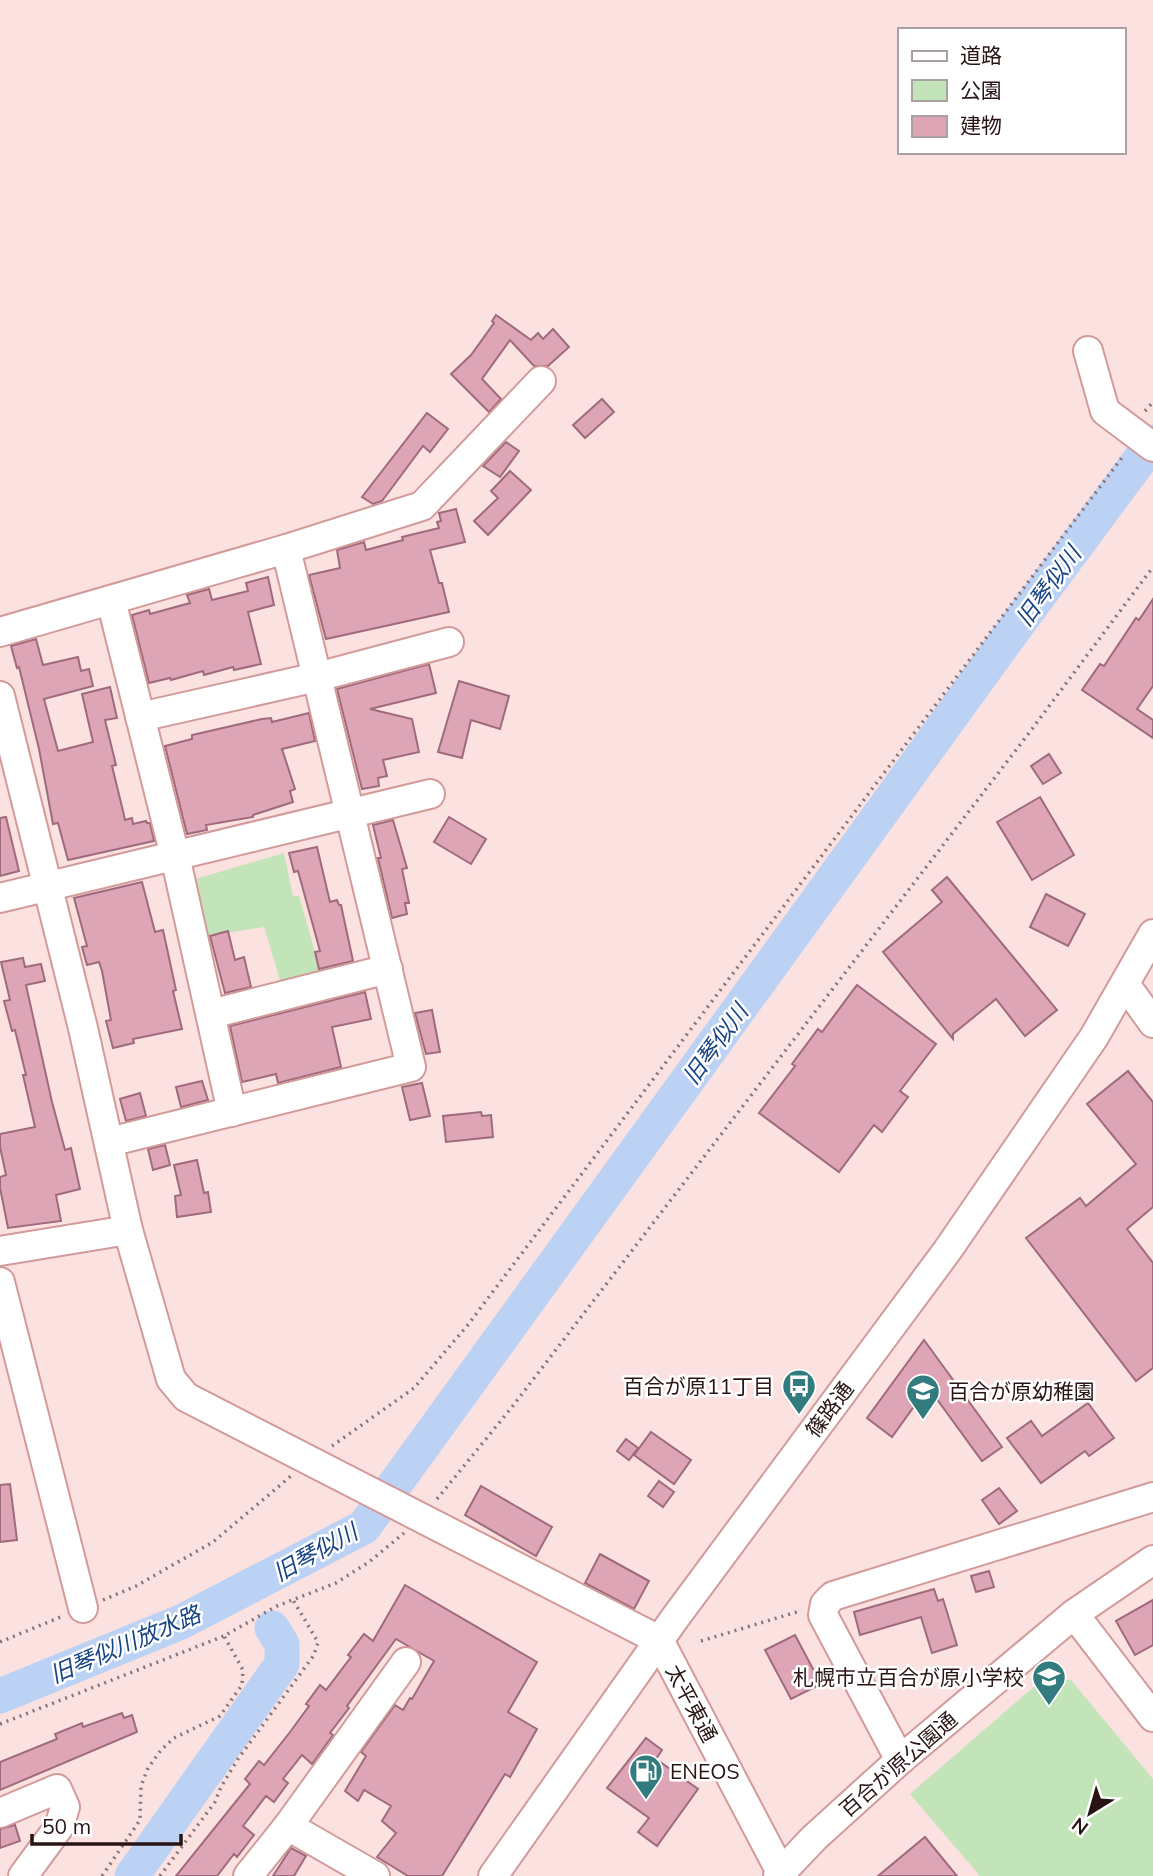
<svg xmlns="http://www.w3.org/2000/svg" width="1153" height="1876" viewBox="0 0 1153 1876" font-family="Mulish,'Noto Sans JP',sans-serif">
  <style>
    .green { fill: #c2e4b8 }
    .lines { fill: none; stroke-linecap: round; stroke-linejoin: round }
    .river { stroke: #bcd2f4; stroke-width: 35 }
    .building { fill: #dda5b6; stroke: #9f6b7c; stroke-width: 2 }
    .minor-casing { stroke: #d39a9a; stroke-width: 32 }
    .path { stroke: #8a7373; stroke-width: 3.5; stroke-dasharray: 2 5; stroke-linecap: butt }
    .minor { stroke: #fff; stroke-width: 28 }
    .labels { text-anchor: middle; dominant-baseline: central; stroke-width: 5; stroke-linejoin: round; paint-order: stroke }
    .poi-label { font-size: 21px; fill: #291415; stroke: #fff; text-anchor: end }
    .street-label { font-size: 21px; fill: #291415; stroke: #fff }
    .water-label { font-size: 23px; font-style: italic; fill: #184485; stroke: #fff }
  </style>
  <rect width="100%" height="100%" fill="#fbe2e1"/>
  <g class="green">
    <polygon points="284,853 293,896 299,896 323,980 283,990 264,927 208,936 192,880"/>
    <polygon points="1044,1678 1071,1680 1153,1779 1153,1876 980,1876 910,1794"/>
  </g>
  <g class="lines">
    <g class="river">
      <polyline points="0,1696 181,1622 364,1527 1012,632 1153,442"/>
      <polyline points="132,1876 282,1664 282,1644 272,1628"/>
    </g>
  </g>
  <g class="building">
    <polygon points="496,315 531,340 538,333 543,339 553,329 569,347 548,366 534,366 510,340 482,379 501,399 489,412 451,374 471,355 494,323 492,321"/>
    <polygon points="602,399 614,412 585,438 573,425"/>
    <polygon points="427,413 448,429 430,452 423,446 382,501 373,504 362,497"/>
    <polygon points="506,442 519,451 500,477 483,466"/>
    <polygon points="510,471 531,490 488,535 474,521 498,498 491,491"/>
    <polygon points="456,509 465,542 430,550 439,583 442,583 449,612 326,639 309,575 340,568 337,550 364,542 366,550 403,540 402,537 439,528 437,522 441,521 439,513"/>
    <polygon points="268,577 274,605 248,612 261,664 234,670 233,667 204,675 203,671 171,680 170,678 149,683 132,615 149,610 150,614 190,603 187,595 209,589 212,600 248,591 246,583"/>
    <polygon points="1153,599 1153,686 1137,709 1153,720 1153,738 1082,690 1100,664 1104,666 1136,618 1139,620"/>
    <polygon points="36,639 43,665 78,657 81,671 89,669 93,686 44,699 58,751 93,742 82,694 110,687 117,718 105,720 116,765 112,766 123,811 125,820 132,818 133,824 146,821 147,823 150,823 154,841 68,860 58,823 53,824 39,749 19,667 17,668 11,646"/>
    <polygon points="429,664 436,693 370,709 412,719 419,752 383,760 387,776 378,778 379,786 362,789 337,689"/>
    <polygon points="459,681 509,696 500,729 471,720 462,758 438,752"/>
    <polygon points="309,713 315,741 282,749 295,789 290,791 293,802 253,815 253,817 206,825 207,830 187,834 165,746 192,739 192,735 262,719 271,718 272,722"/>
    <polygon points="1049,754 1061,773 1043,784 1031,766"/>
    <polygon points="1040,797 1074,855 1032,880 997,822"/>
    <polygon points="6,817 19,871 0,876 0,818"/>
    <polygon points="449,817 486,839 471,864 434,842"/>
    <polygon points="393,820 407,868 402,869 409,903 405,903 407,914 392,918 378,858 381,858 373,825"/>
    <polygon points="317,847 330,902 337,900 339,905 341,905 353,961 319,969 315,952 320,951 298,871 294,872 289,853"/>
    <polygon points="947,877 1057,1010 1025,1036 996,999 953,1034 953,1039 883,952 942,902 932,890"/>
    <polygon points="142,882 155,932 163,930 176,990 173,991 182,1029 133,1039 134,1043 113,1048 106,1021 111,1020 102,971 99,962 87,965 82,947 87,946 74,898"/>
    <polygon points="1046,894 1085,914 1068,946 1030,927"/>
    <polygon points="228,931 235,960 244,957 251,987 225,993 210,936"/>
    <polygon points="23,958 25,967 41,964 45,981 26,985 52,1102 65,1150 71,1148 80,1189 56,1195 61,1221 8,1228 0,1188 0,1177 6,1175 0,1147 0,1134 35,1127 23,1075 26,1075 15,1030 12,1031 4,1001 10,1000 1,962"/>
    <polygon points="857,985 936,1044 900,1091 908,1097 882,1132 874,1125 839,1172 759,1113 795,1066 792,1064 818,1029 822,1032"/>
    <polygon points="365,992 371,1019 332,1027 341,1067 278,1083 276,1074 242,1082 230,1026"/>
    <polygon points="432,1010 440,1052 426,1054 415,1013"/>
    <polygon points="1128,1071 1153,1102 1153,1207 1127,1229 1153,1263 1153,1368 1136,1381 1026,1238 1080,1198 1086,1206 1136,1164 1087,1104"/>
    <polygon points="202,1081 208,1100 181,1107 176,1087"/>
    <polygon points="422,1083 430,1116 410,1120 402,1087"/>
    <polygon points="140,1093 146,1116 126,1121 120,1099"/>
    <polygon points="481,1112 482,1116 491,1115 493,1137 446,1142 443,1116"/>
    <polygon points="165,1145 170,1165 153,1170 148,1149"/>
    <polygon points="197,1160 204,1193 208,1192 211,1212 177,1217 175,1196 181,1195 174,1165"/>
    <polygon points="924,1340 1002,1447 982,1461 928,1387 892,1437 867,1418"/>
    <polygon points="1088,1403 1114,1438 1089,1456 1085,1451 1041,1483 1007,1438 1031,1421 1042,1436"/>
    <polygon points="651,1432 691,1460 674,1484 634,1455"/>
    <polygon points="626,1439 638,1448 629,1460 617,1451"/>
    <polygon points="659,1481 674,1492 663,1507 648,1496"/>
    <polygon points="10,1484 17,1540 0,1542 0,1485"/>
    <polygon points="481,1486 552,1527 536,1556 465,1515"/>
    <polygon points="999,1488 1017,1511 999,1524 982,1500"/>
    <polygon points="600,1554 649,1581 634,1609 585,1583"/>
    <polygon points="989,1571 994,1587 976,1592 971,1576"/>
    <polygon points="405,1585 537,1662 508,1712 537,1729 510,1777 505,1774 442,1876 408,1876 377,1857 396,1833 382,1821 391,1806 364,1790 358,1801 345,1791 366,1756 361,1752 395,1705 403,1710 410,1698 412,1699 434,1661 396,1639 347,1706 349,1708 330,1733 333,1735 312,1764 302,1755 283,1779 288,1783 274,1802 266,1796 243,1826 254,1835 237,1857 234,1854 217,1876 176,1876 250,1784 245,1779 259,1761 264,1765 290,1732 309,1706 306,1704 320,1685 326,1690 351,1657 348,1655 364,1634 373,1641"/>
    <polygon points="934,1589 938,1601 943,1599 957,1645 932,1653 921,1617 860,1635 854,1612"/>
    <polygon points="1153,1600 1153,1645 1135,1655 1116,1621"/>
    <polygon points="795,1635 821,1684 791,1699 765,1650"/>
    <polygon points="122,1713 124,1718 132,1715 137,1732 0,1790 0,1762 57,1739 55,1734 82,1723 83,1727"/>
    <polygon points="646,1738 662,1750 656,1759 698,1789 657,1846 638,1832 649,1818 607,1788"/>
    <polygon points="15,1825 20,1841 0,1848 0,1829"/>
    <polygon points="925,1837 957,1876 878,1876"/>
    <polygon points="291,1848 306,1856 294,1876 273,1876"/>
  </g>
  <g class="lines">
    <g class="minor-casing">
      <g id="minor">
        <polyline points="1088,351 1105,411 1153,447"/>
        <polyline points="111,600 175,856 232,1112"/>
        <polyline points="0,632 286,549 422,506 541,381"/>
        <polyline points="0,696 83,1028 128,1230 171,1379 186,1397 659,1640 783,1876"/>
        <polyline points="140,717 317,677 449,642"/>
        <polyline points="0,898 430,794"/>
        <polyline points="1125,984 1153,1023"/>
        <polyline points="211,1014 388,969"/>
        <polyline points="109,1142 411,1067 286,549"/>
        <polyline points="0,1251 128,1230"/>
        <polyline points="0,1282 83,1608"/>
        <polyline points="1074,1614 1153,1717"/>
        <polyline points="900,1760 823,1615 825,1604 833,1596 1153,1497"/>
        <polyline points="0,1813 57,1789 65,1807 59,1827 23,1876"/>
        <polyline points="288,1826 375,1876"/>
        <polyline points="248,1876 288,1826 406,1662"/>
        <polyline points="493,1876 675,1618 947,1251 1094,1037 1153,934"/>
        <polyline points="778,1876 814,1838 900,1760 1074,1614 1153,1560"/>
      </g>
    </g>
    <g class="path">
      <polyline points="1145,411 1153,402"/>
      <polyline points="332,1446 414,1388 467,1326 1124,455"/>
      <polyline points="437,1499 512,1407 1029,733 1153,567"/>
      <polyline points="103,1600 136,1586 213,1542 291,1476"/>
      <polyline points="701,1641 800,1611"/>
      <polyline points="0,1642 63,1616"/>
      <polyline points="0,1724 224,1636"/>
      <polyline points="102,1876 140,1820 141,1786 148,1768 161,1750 174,1738 220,1716 242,1685 243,1670 224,1636 277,1606 336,1583 369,1562 404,1533"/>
      <polyline points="160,1876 215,1802 221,1787 238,1759 314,1655 318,1642 293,1600"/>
    </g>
    <use href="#minor" class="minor"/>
  </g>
  <defs>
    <g id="bus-pin" transform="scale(1.75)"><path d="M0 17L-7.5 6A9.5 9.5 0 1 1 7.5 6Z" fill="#327b7e" stroke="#fff"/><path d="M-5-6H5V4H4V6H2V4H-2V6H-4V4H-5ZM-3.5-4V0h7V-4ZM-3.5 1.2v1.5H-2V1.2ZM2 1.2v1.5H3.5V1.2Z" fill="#fff"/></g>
    <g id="school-pin" transform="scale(1.75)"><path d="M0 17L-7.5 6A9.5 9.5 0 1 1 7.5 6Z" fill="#327b7e" stroke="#fff"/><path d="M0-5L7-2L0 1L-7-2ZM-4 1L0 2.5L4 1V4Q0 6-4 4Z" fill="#fff"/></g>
    <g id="fuel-pin" transform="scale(1.75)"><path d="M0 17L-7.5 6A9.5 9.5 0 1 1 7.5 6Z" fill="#327b7e" stroke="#fff"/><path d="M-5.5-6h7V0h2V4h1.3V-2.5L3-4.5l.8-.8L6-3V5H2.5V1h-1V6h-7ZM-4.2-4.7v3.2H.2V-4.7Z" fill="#fff"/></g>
  </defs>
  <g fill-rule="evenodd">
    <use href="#bus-pin" x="799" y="1386"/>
    <use href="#school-pin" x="923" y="1391"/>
    <use href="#school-pin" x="1049" y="1677"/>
    <use href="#fuel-pin" x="646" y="1771"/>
  </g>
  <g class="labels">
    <g class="poi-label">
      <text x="774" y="1386">百合が原11丁目</text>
      <text x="948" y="1391" text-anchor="start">百合が原幼稚園</text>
      <text x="1024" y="1677">札幌市立百合が原小学校</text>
      <text x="670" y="1771" text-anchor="start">ENEOS</text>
    </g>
    <g class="street-label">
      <text transform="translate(829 1409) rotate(-53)">篠路通</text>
      <text transform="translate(692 1703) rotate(62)">太平東通</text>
      <text transform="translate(898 1764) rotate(-41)">百合が原公園通</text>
    </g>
    <g class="water-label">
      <text transform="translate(1048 586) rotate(-54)">旧琴似川</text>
      <text transform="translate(715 1044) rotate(-54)">旧琴似川</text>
      <text transform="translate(315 1552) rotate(-29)">旧琴似川</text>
      <text transform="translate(125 1644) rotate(-23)">旧琴似川放水路</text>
    </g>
  </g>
  <rect x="898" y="28" width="228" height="126" fill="#ffffff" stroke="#a9a1a1" stroke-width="2"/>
  <rect x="912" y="51" width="35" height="10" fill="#ffffff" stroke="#a9a1a1" stroke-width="2"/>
  <text x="960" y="63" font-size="21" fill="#291415">道路</text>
  <rect x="912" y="80" width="35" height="21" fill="#c2e4b8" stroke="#a9a1a1" stroke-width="2"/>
  <text x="960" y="98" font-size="21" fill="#291415">公園</text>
  <rect x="912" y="116" width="35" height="21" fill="#dda5b6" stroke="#a9a1a1" stroke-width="2"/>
  <text x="960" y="133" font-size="21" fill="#291415">建物</text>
  <g transform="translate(1090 1813) rotate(217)" stroke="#ffffff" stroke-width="5" paint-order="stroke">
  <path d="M0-5L12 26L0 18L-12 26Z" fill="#291415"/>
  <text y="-10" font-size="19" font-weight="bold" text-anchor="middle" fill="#291415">N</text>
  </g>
  <path d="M32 1834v10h149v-10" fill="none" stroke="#291415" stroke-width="3.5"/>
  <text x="42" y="1834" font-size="21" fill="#291415" stroke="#ffffff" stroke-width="5" paint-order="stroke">50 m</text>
</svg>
